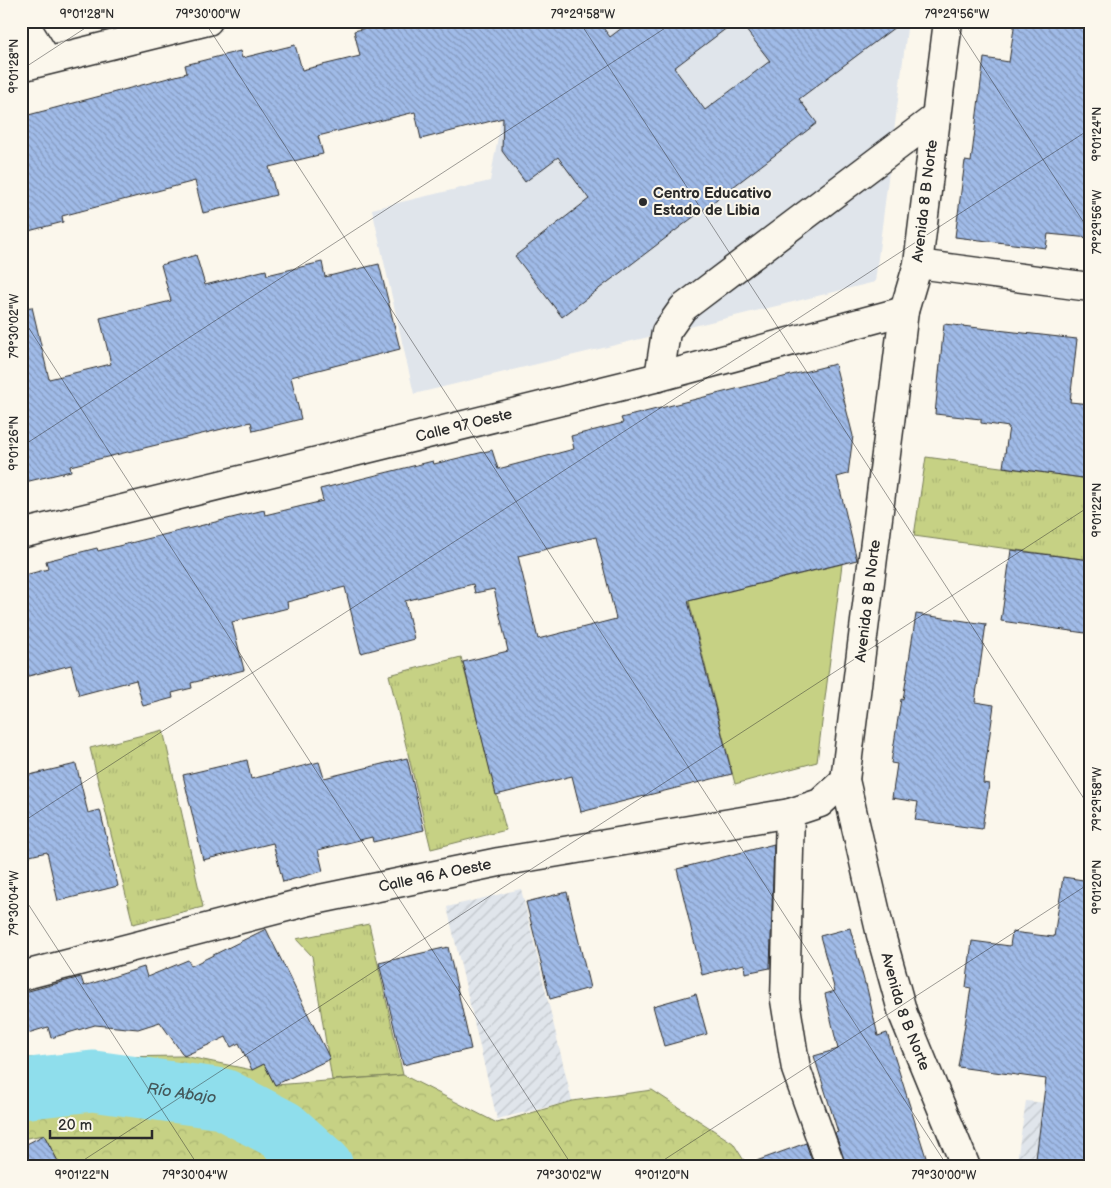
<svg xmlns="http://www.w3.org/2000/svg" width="1111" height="1188" viewBox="0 0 1111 1188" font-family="'Balsamiq Sans',sans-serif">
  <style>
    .built { fill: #e0e5eb }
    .industrial { fill: url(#industrial-furrows) }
    .grass { fill: url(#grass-tufts); stroke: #787e58 }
    .forest { fill: url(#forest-crowns); stroke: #787e58 }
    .pitch { fill: #c6d184; stroke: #787e58 }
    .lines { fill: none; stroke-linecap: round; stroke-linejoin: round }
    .river { stroke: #8fdeec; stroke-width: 61 }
    .building { fill: url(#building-back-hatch); stroke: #2b2b2b; fill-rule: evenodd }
    .minor-casing { stroke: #2b2b2b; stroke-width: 31 }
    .minor { stroke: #fbf7ec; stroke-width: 28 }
    .ticks { fill: none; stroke: #2b2b2b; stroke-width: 1; stroke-opacity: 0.45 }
    .poi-dot { fill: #2b2b2b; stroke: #fbf7ec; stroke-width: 2 }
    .labels { text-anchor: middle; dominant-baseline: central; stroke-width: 4; stroke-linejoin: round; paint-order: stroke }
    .poi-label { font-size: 15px; font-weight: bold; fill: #2b2b2b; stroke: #fbf7ec; text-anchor: start }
    .street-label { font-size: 15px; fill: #2b2b2b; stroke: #fbf7ec }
    .water-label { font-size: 16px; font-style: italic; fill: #44585b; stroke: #fbf7ec }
    .neatline { fill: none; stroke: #2b2b2b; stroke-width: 2 }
    .ticks-label { font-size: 12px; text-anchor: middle; fill: #2b2b2b }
  </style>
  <defs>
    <pattern id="industrial-furrows" width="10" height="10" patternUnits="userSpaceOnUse" patternTransform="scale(1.25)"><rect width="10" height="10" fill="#e0e5eb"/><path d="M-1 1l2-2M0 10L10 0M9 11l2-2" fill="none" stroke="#c0c5ca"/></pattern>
    <pattern id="grass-tufts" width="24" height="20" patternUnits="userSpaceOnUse" patternTransform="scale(1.25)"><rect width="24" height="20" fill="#c6d184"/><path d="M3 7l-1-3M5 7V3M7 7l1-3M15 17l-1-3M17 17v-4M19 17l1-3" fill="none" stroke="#aab472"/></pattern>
    <pattern id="forest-crowns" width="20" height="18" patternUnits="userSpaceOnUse" patternTransform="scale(1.25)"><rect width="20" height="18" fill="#c6d184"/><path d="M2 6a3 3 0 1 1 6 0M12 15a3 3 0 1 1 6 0" fill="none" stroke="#aab472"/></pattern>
    <pattern id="building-back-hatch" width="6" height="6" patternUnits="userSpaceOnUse" patternTransform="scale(1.25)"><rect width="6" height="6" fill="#a0bbe8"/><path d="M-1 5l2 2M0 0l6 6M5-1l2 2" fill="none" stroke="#8398bc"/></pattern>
  </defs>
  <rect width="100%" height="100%" fill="#fbf7ec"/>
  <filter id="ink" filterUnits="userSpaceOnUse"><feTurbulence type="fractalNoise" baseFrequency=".02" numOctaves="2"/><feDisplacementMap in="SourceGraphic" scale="10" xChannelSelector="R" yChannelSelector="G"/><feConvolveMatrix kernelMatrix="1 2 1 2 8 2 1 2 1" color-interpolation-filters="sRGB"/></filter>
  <g filter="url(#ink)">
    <polygon class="built" points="519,21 908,21 875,282 414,394 372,209 490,181"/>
    <g class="industrial">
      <polygon points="521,889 572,1101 497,1119 447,907"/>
      <polygon points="1026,1101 1090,1107 1090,1167 1016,1167"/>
    </g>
    <g class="grass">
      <polygon points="926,457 1090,479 1090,560 914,536"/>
      <polygon points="461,657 506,830 431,849 389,675"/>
      <polygon points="163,730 203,907 133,924 90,748"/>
      <polygon points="369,924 403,1075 332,1080 312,956 296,939"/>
    </g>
    <polygon class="forest" points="184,1056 252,1070 264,1064 275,1085 403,1075 497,1123 572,1101 652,1090 733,1143 748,1167 61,1167 44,1135 21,1139 21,1058"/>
    <polygon class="pitch" points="842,564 817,762 735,784 689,601"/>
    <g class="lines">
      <path class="river" id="s1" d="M21,1089L93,1081L223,1099L282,1130L323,1167"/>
    </g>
    <g class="building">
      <polygon points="416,21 598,21 610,37 631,21 736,21 674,68 705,110 770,61 739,21 903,21 799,99 817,123 562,317 515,256 589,199 558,157 525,182 502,151 503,118 421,139 415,112 318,136 323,154 269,167 276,195 203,213 195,181 62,216 63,222 21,233 21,117 187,73 185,65 240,51 242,58 295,45 302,70 360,56 354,31 382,24 383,30"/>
      <polygon points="1015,21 1090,21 1090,238 1048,234 1046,248 955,237 965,161 971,162 984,58 1009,62"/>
      <polygon points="196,255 205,285 266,270 267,275 322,262 325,277 379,264 400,349 291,377 301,419 253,431 251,422 70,466 71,471 21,483 21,308 32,307 49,379 111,364 100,318 171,301 161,265"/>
      <polygon points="944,324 1077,339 1070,402 1090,404 1090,479 1003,467 1009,427 981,423 981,419 935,414"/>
      <path d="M835,364L853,436L848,474L837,477L857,560L688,601L732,774L581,812L572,776L496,795L463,662L508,651L494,589L475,593L473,584L405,601L414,639L361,653L345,587L287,602L288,608L232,622L244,670L191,683L192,688L172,693L173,698L143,706L136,680L79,695L71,665L21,678V576L48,569L46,561L97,548L98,551L264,510L265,515L323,501L320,489L433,461L434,464L492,450L498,469L574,449L571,436L623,423L621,418ZM596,537L616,619L538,639L518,556Z"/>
      <polygon points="1011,550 1090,560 1090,603 1085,633 1001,621"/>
      <polygon points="916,614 986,624 975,702 994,705 983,783 989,784 982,829 915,820 918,802 892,798 897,764 891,763 901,699 903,700"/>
      <polygon points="407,758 424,830 373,842 372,837 318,850 323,871 283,882 273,843 203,860 183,775 247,760 251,779 319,762 324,778"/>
      <polygon points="76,764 88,813 100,810 118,886 58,901 47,852 21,858 21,777"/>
      <polygon points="774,844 770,968 745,973 744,964 702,975 677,869"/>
      <polygon points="1063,877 1090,881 1090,1167 1035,1167 1046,1079 958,1067 971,988 966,987 972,941 1010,946 1012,932 1054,937"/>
      <polygon points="567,892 590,988 550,999 526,902"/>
      <polygon points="850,928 865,984 866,984 878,1036 887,1033 929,1167 846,1167 835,1133 838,1132 814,1056 838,1049 825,994 835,991 820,936"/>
      <polygon points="266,929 330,1059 275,1085 264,1064 252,1070 239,1043 231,1047 226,1037 184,1056 160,1022 138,1029 95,1025 51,1038 48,1027 21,1035 21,993 81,977 84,986 144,967 147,977 188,960 191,966"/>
      <polygon points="448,947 471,1049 403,1065 379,963"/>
      <polygon points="696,994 707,1034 664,1046 653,1006"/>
      <polygon points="44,1135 61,1167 21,1167 21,1147"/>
      <polygon points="806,1143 814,1167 752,1167 751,1163"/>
    </g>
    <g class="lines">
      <g class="minor-casing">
        <g id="minor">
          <polyline points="23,21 47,60"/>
          <path id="s2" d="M948,21L918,264L904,311L845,780L881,935L903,1014L966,1167"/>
          <polyline points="21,67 208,21"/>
          <polyline points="918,264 1090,287"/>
          <polyline points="659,377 666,332 683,308 936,117"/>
          <path id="s3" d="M21,534L659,377L904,311"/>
          <polyline points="790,813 785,1000 796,1069 831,1167"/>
          <path id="s4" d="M21,976L310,901L499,862L790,813L820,803L845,780"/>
        </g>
      </g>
      <use href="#minor" class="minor"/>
    </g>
  </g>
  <path class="ticks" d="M204,21L948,1167M579,21L1090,808M953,21L1090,232M21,70L96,21M21,316L573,1167M21,447L676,21M21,823L1090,129M21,893L199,1167M73,1167L1090,506M653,1167L1090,883"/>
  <circle class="poi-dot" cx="643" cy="202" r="5"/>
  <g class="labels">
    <g class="poi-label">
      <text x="653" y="193">Centro Educativo<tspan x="653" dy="17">Estado de Libia</tspan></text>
    </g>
    <g class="street-label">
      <text transform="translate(925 201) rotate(-83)">Avenida 8 B Norte</text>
      <text stroke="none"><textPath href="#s3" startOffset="456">Calle 97 Oeste</textPath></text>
      <text transform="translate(868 601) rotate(-83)">Avenida 8 B Norte</text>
      <text stroke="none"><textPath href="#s4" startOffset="426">Calle 96 A Oeste</textPath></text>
      <text stroke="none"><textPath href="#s2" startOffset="1006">Avenida 8 B Norte</textPath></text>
    </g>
    <g class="water-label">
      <text stroke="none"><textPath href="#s1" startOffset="162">Río Abajo</textPath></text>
    </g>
  </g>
  <rect width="1111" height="1188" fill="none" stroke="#fbf7ec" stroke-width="55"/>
  <path d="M50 1130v8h102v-8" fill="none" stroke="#2b2b2b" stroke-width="2.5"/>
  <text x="58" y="1130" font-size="15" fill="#2b2b2b" stroke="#fbf7ec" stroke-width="4" paint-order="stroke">20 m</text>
  <rect x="28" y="28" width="1056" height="1132" class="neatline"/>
  <g class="ticks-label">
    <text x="87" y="18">9°01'28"N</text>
    <text x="208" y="18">79°30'00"W</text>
    <text x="583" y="18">79°29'58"W</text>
    <text x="957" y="18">79°29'56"W</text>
    <text transform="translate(14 66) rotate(-90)" y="4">9°01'28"N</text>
    <text transform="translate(1097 134) rotate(-90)" y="4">9°01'24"N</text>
    <text transform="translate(1097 222) rotate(-90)" y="4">79°29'56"W</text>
    <text transform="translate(14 326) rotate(-90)" y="4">79°30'02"W</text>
    <text transform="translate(14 443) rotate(-90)" y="4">9°01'26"N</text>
    <text transform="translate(1097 510) rotate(-90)" y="4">9°01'22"N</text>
    <text transform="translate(1097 799) rotate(-90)" y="4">79°29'58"W</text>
    <text transform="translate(1097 887) rotate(-90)" y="4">9°01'20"N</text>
    <text transform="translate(14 903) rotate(-90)" y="4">79°30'04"W</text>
    <text x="82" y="1179">9°01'22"N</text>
    <text x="195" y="1179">79°30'04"W</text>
    <text x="569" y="1179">79°30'02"W</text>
    <text x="662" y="1179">9°01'20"N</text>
    <text x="944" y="1179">79°30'00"W</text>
  </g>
</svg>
